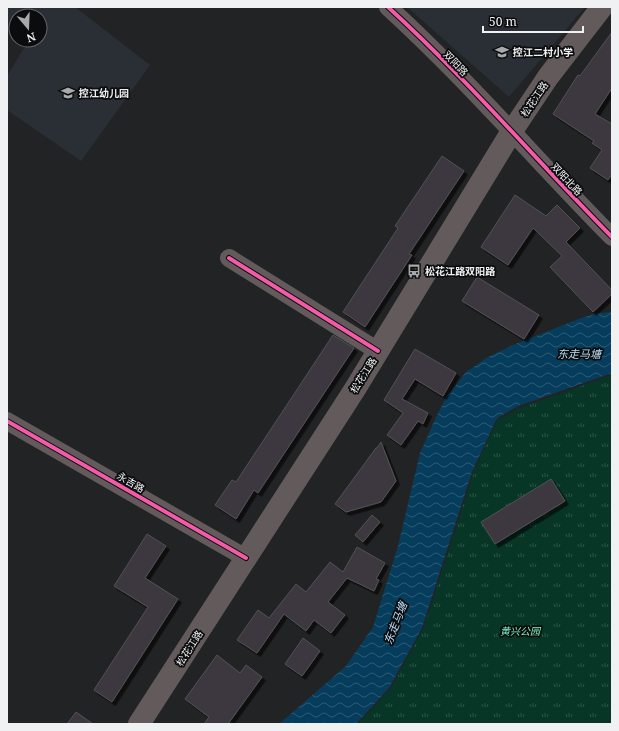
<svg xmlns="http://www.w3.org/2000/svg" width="619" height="731" viewBox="0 0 619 731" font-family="'Noto Serif','Noto Sans SC',serif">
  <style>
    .built { fill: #292f34 }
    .park { fill: url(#park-tufts) }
    .water { fill: url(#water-waves) }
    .building { fill: #3e3741; stroke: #525253; filter: url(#shadow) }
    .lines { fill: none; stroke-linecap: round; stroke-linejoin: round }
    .minor { stroke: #635a5b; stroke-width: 18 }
    .major { stroke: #635a5b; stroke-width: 22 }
    .cycleway-casing { stroke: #0b0c0d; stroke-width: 6 }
    .cycleway { stroke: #f35aa7; stroke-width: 4 }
    .labels { text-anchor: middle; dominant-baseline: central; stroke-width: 3.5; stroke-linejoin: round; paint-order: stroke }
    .poi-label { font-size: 10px; font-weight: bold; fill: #f0f1f2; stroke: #0b0c0d; text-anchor: start }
    .street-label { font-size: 10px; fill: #f0f1f2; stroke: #0b0c0d }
    .park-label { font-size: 10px; font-style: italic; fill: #7ef4c3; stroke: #0b0c0d }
    .water-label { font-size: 11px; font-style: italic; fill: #badef7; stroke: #0b0c0d }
  </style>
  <defs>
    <pattern id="park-tufts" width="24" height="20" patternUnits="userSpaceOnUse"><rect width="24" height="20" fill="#073627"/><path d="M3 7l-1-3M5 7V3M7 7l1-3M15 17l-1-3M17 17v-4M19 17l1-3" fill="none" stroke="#2b5447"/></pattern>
    <pattern id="water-waves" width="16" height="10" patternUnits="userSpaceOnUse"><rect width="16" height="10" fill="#063d5c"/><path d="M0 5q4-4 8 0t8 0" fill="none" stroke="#2b5a74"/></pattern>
    <filter id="shadow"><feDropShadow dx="3.5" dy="3.5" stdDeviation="0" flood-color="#0009"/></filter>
  </defs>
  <rect width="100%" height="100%" fill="#222324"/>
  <g class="built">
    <polygon points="7,7 75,7 150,65 81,161 7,110 7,76 29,40 40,40 40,16 16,16 16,27 7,20"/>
    <polygon points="407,7 585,7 509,97"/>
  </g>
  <polygon class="park" points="612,375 612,724 358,724 391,688 424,627 474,471 491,433 498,420 520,408"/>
  <polygon class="water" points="612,312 612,373 518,406 499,417 496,420 472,472 422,628 389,688 356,724 279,724 346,666 373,627 398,546 420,453 436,417 448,394 455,386 466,372 475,366 486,358 513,345 581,318 599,313"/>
  <g class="building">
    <polygon points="612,32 612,88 595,114 612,124 612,174 608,180 590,168 602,150 592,143 594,141 553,114 578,75 580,76"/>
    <polygon points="442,156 464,171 409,254 412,255 365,327 343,312 398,228 395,226"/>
    <polygon points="515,195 546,216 557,205 580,228 566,242 612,290 612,294 593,312 550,267 562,256 533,228 508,265 481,247"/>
    <polygon points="477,277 539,315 524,339 462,301"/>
    <polygon points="333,335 354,348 258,493 254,490 236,519 215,505 232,480 236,482"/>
    <polygon points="415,349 456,373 443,396 415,379 402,399 428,413 423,424 418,421 401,445 387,435 403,413 384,400"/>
    <polygon points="381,442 396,481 381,502 346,512 335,504 376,448 377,448"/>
    <polygon points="551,479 565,501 495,544 481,522"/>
    <polygon points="372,515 380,522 363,542 355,535"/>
    <polygon points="147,534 166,546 145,578 178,599 112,702 94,690 148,607 114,586"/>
    <polygon points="357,547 385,563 376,579 379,580 374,591 347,578 328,602 345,615 331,633 314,620 306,631 284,614 257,653 237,640 258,610 269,618 296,584 306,592 330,562 343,572"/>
    <polygon points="303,638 320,651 302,676 285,664"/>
    <polygon points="217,655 240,673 246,665 262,677 228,724 204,724 209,717 185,699"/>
    <polygon points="76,712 93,724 67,724"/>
  </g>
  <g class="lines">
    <g class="minor">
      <path d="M388,7C467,79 537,161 612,237"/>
      <polyline points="229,258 378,351"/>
      <polyline points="7,421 246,558"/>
    </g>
    <polyline class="major" points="139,724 355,389 512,131 548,77 602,7"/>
    <g class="cycleway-casing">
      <g id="cycleway">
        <path d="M388,7C467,79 537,161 612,237"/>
        <polyline points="229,258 378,351"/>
        <polyline points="7,421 246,558"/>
      </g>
    </g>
    <use href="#cycleway" class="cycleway"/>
  </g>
  <defs>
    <g id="school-bare" transform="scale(1.08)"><path d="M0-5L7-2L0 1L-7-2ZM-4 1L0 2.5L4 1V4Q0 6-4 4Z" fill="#a8a9aa" stroke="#0b0c0d" stroke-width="2.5" paint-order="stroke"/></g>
    <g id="bus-bare" transform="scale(1.08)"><path d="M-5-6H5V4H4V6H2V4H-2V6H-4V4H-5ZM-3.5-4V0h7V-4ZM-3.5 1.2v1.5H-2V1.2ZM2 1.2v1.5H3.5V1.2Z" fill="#a8a9aa" stroke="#0b0c0d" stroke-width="2.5" paint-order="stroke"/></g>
  </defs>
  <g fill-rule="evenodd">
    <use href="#school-bare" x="502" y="52"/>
    <use href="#school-bare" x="68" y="93"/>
    <use href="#bus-bare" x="414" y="271"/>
  </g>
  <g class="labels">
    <g class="poi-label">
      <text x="513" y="52">控江二村小学</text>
      <text x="79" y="93">控江幼儿园</text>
      <text x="425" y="271">松花江路双阳路</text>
    </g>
    <g class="street-label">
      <text transform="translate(456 63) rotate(46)">双阳路</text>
      <text transform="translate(534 99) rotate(-56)">松花江路</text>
      <text transform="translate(567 179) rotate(47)">双阳北路</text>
      <text transform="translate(363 375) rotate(-58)">松花江路</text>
      <text transform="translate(131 482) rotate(30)">永吉路</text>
      <text transform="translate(189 648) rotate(-57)">松花江路</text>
    </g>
    <g class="park-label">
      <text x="520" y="631">黄兴公园</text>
    </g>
    <g class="water-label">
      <text x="579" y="353">东走马塘</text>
      <text transform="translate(395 623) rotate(-69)">东走马塘</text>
    </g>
  </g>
  <rect width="619" height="731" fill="none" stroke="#f0f1f2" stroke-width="16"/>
  <g transform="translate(28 28) rotate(161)"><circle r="19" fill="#0b0c0d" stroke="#676869"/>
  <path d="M0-3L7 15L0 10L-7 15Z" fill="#a8a9aa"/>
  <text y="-6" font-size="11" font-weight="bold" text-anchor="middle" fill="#f0f1f2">N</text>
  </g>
  <path d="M483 26v6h100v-6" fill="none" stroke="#f0f1f2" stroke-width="2"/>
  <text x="489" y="26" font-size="12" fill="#f0f1f2" stroke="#0b0c0d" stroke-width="3" paint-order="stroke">50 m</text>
</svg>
